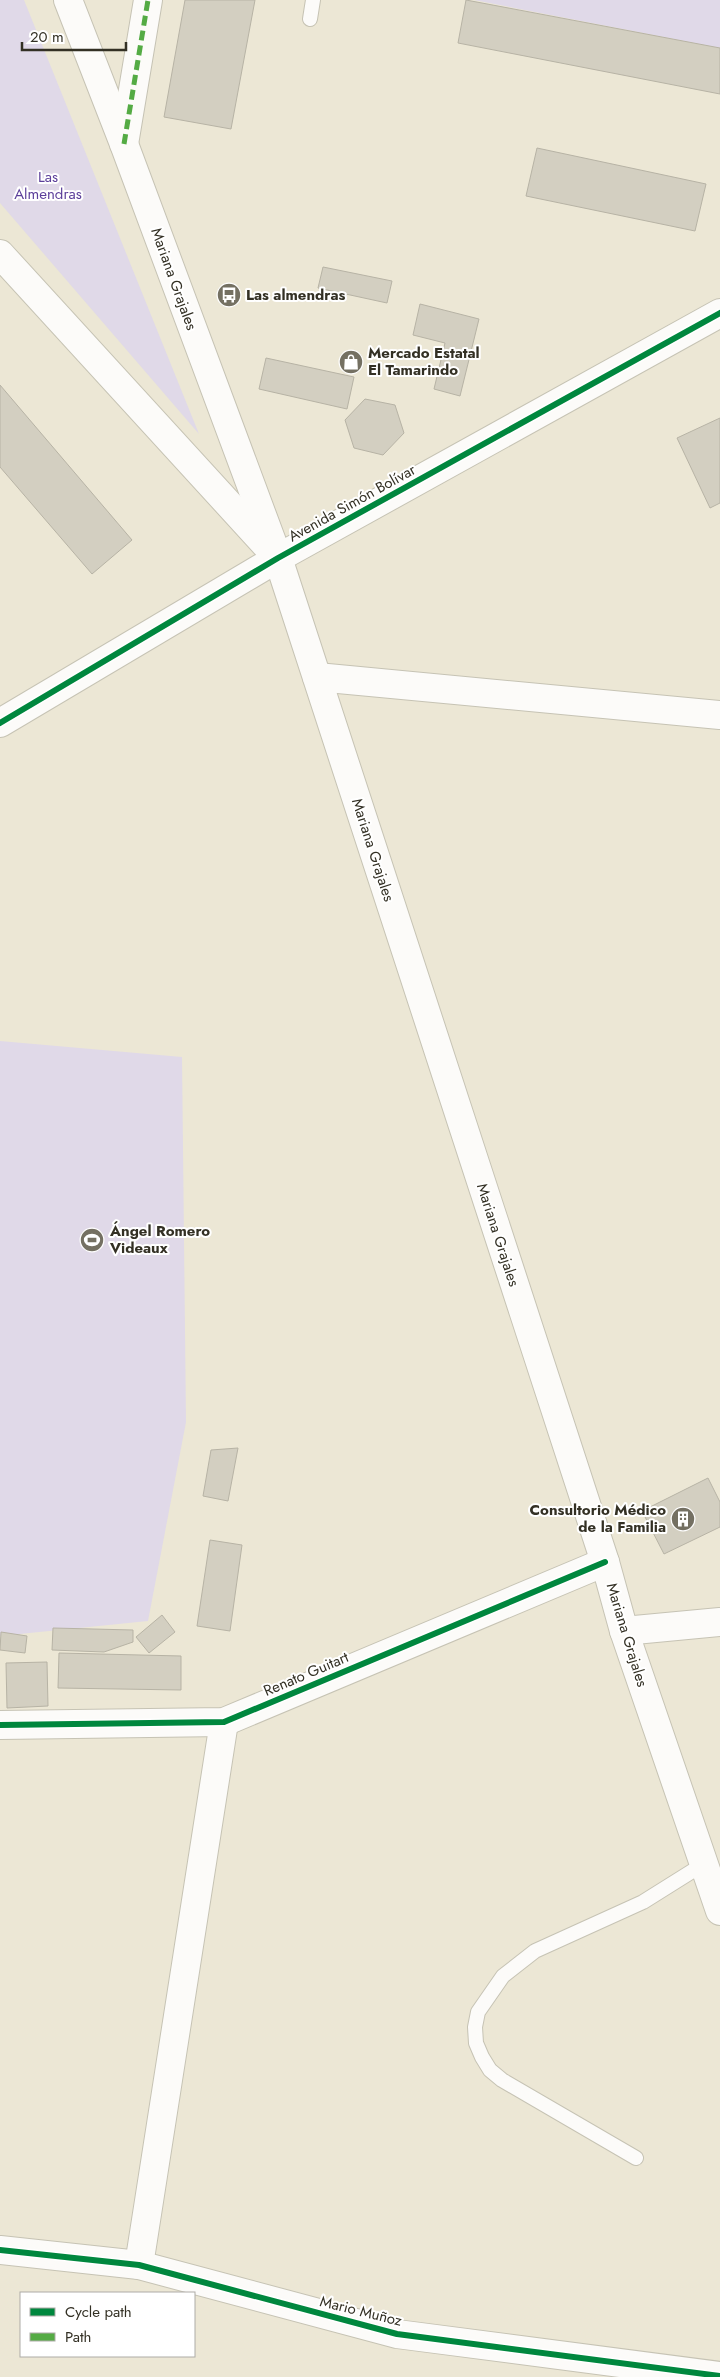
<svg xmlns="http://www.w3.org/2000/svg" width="720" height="2377" viewBox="0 0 720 2377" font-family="Jost,sans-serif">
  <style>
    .green { fill: #e0d9e8 }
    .building { fill: #d3cfc1; stroke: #b7b3a5 }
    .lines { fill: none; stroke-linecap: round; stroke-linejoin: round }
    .service-casing { stroke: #c6c3b4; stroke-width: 16 }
    .minor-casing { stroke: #c6c3b4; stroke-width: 30 }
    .tertiary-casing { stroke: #c6c3b4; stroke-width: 30 }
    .secondary-casing { stroke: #c6c3b4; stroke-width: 30 }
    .service { stroke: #fcfbf9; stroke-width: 14 }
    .minor { stroke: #fcfbf9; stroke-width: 28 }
    .tertiary { stroke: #fcfbf9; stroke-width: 28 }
    .secondary { stroke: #fcfbf9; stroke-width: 28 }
    .quiet { stroke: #54ab44; stroke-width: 5; stroke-dasharray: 10 5; stroke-linecap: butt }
    .cycleway-casing { stroke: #fff; stroke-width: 9 }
    .cycleway { stroke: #00873e; stroke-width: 6 }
    .labels { text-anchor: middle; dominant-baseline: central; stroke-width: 4; stroke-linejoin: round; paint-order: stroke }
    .park-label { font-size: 15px; fill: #5c3f9a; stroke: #fff }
    .street-label { font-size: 15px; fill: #333024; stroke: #fff }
    .poi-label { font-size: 15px; font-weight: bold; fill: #333024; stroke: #fff; text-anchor: start }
  </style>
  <rect width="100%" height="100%" fill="#ece7d5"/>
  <g class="green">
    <polygon points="0,0 24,0 199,434 0,203"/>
    <polygon points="474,0 720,0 720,48"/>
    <polygon points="0,1041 182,1057 186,1422 148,1621 0,1636"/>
  </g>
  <g class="building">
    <polygon points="185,0 255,0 231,129 164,117"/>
    <polygon points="466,0 720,48 720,94 458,43"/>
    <polygon points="537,148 706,184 695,231 526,196"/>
    <polygon points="323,267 392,281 387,303 318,288"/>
    <polygon points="420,304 479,319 460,396 434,389 445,343 413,335"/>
    <polygon points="266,358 354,377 347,409 259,389"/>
    <polygon points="0,385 132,540 92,574 0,467"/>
    <polygon points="365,399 395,405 404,433 383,455 354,448 345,420"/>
    <polygon points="720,418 720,503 710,508 677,438"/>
    <polygon points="238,1448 228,1501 203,1496 211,1450"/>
    <polygon points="708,1478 720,1502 720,1527 664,1554 642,1511"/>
    <polygon points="210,1540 242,1545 230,1631 197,1626"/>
    <polygon points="162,1615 175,1632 149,1653 136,1637"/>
    <polygon points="53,1628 133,1630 133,1642 104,1652 52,1650"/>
    <polygon points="1,1632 27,1636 25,1653 0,1650"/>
    <polygon points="59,1653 181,1656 181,1690 58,1688"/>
    <polygon points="47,1662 48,1706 7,1708 6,1663"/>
  </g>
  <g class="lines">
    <g class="service-casing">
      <g id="service">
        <polyline points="310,19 313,0"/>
        <polyline points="636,2158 502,2080 490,2070 482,2057 476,2043 475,2027 478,2012 503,1976 535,1951 643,1902 702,1865"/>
      </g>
    </g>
    <g class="minor-casing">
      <g id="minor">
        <polyline points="124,144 148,0"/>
        <polyline points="0,254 278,558 720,313"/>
        <polyline points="317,677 720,715"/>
        <polyline points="624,1631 720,1622"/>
        <polyline points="0,1725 224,1722 605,1562"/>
        <polyline points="0,2250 139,2265 397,2334 720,2376"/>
        <polyline points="139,2265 224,1722"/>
      </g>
    </g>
    <g class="tertiary-casing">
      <polyline id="tertiary" points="0,723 278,558"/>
    </g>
    <g class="secondary-casing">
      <polyline id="secondary" points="68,0 124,144 278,558 605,1562 624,1631 720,1911"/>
    </g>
    <use href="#service" class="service"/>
    <use href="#minor" class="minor"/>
    <use href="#tertiary" class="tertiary"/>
    <use href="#secondary" class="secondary"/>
    <polyline class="quiet" points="124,144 148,0"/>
    <g class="cycleway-casing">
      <g id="cycleway">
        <polyline points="0,723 278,558 720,313"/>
        <polyline points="0,1725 224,1722 605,1562"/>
        <polyline points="0,2250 139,2265 397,2334 720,2376"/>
      </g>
    </g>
    <use href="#cycleway" class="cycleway"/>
  </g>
  <defs>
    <g id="bus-disc" transform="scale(1.25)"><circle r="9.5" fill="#747062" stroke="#fff"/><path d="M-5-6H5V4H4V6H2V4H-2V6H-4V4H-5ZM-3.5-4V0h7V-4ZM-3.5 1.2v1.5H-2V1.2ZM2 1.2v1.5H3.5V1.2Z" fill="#fff"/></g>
    <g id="shop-disc" transform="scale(1.25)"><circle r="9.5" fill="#747062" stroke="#fff"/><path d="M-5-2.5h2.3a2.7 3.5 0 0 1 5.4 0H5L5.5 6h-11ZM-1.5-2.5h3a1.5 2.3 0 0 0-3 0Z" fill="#fff"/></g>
    <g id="stadium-disc" transform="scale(1.25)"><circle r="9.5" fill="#747062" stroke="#fff"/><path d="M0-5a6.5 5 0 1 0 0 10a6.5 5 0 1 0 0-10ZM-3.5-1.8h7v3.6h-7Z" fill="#fff"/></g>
    <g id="building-disc" transform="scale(1.25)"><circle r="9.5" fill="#747062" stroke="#fff"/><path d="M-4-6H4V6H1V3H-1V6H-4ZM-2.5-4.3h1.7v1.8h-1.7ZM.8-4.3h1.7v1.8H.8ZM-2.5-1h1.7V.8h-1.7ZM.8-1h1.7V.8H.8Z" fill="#fff"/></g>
  </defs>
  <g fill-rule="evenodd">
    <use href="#bus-disc" x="229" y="295"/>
    <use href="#shop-disc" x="351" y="362"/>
    <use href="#stadium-disc" x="92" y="1240"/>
    <use href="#building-disc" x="683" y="1519"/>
  </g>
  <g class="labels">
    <g class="park-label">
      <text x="48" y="177">Las<tspan x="48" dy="17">Almendras</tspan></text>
    </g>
    <g class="street-label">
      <text transform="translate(174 279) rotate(70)">Mariana Grajales</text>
      <text transform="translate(352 503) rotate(-29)">Avenida Simón Bolívar</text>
      <text transform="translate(373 850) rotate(72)">Mariana Grajales</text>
      <text transform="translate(498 1235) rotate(72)">Mariana Grajales</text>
      <text transform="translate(627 1635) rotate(73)">Mariana Grajales</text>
      <text transform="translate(306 1674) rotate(-23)">Renato Guitart</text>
      <text transform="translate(361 2311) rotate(14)">Mario Muñoz</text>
    </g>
    <g class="poi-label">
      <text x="246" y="295">Las almendras</text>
      <text x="368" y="353">Mercado Estatal<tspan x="368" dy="17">El Tamarindo</tspan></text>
      <text x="110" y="1231">Ángel Romero<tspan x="110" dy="17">Videaux</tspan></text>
      <text x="666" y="1510" text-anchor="end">Consultorio Médico<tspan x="666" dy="17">de la Familia</tspan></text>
    </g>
  </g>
  <rect x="20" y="2292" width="175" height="65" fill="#ffffff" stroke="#adaca7"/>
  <rect x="30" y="2308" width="25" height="8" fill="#00873e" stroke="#adaca7"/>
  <text x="65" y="2317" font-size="15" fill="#333024">Cycle path</text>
  <rect x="30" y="2333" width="25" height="8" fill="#54ab44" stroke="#adaca7"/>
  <text x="65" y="2342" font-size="15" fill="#333024">Path</text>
  <path d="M22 42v8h104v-8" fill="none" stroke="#333024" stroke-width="2.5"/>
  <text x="30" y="42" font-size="15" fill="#333024" stroke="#ffffff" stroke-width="4" paint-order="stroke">20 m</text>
</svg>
